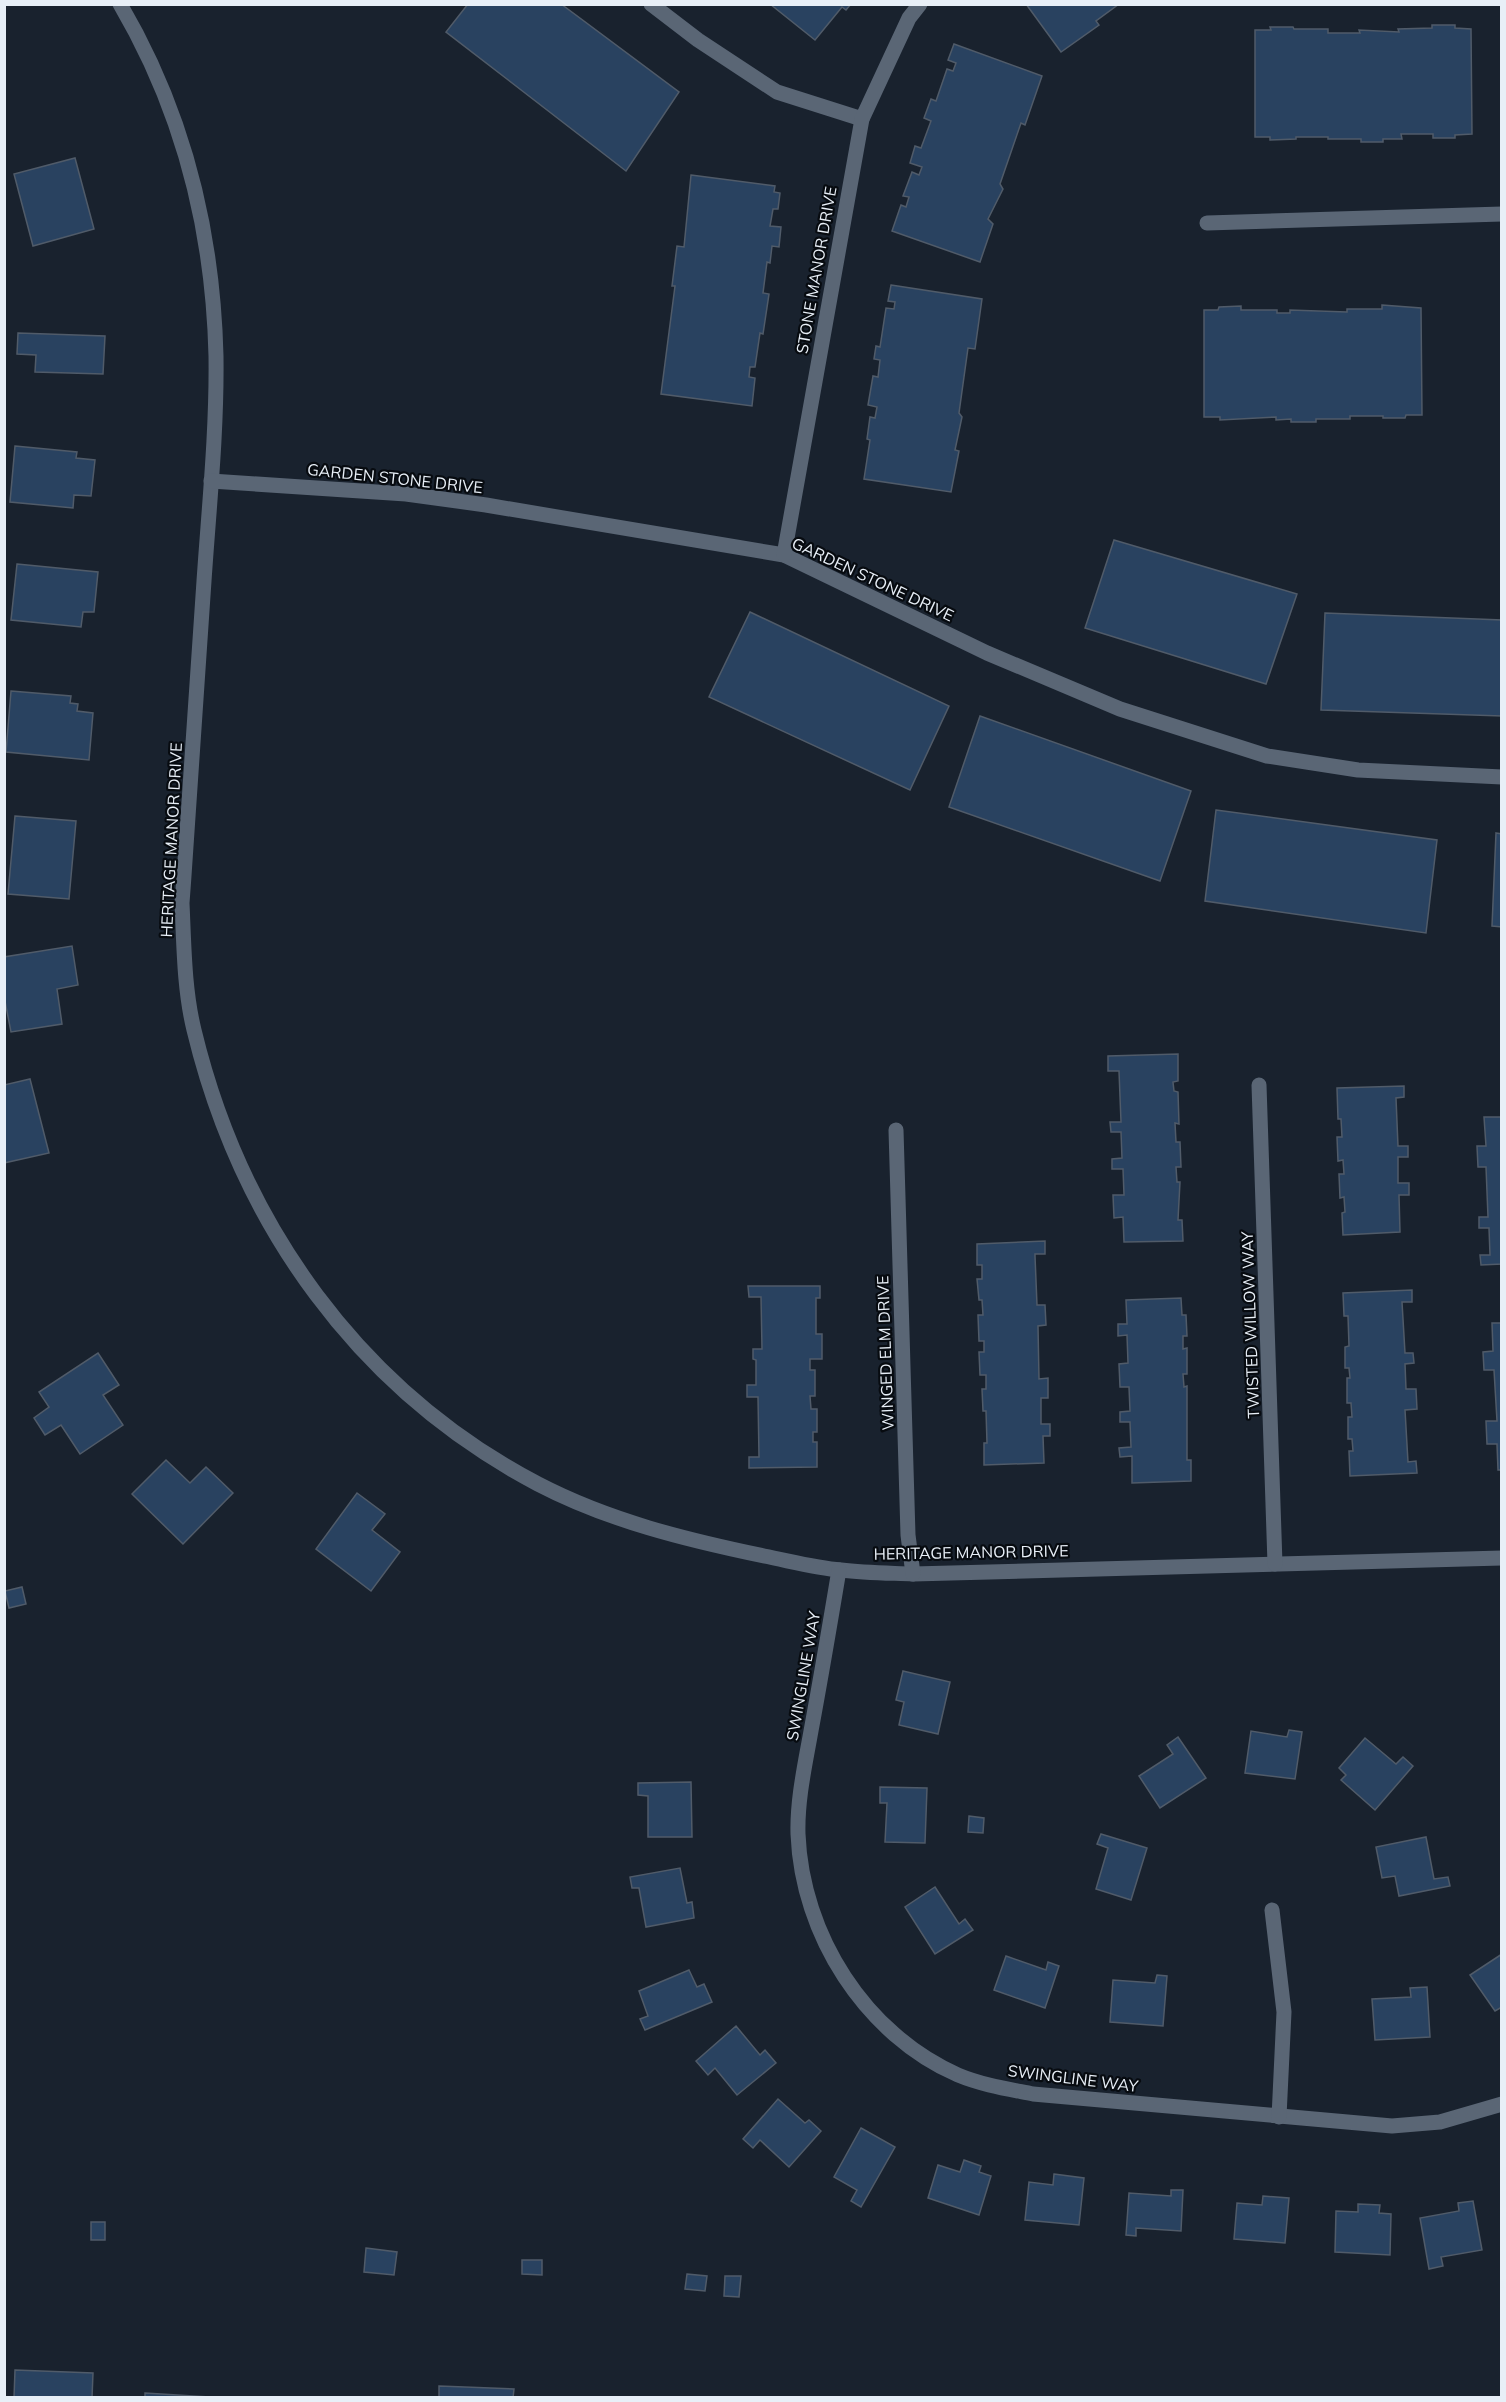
<svg xmlns="http://www.w3.org/2000/svg" width="1506" height="2402" viewBox="0 0 1506 2402" font-family="Mulish,sans-serif">
  <style>
    .building { fill: #294260; stroke: #505b69; stroke-width: 1.5 }
    .lines { fill: none; stroke-linecap: round; stroke-linejoin: round }
    .minor { stroke: #5a6675; stroke-width: 15 }
    .labels { text-anchor: middle; dominant-baseline: central; stroke-width: 4.5; stroke-linejoin: round; paint-order: stroke }
    .street-label { font-size: 16px; fill: #e8eff7; stroke: #070b10 }
  </style>
  <rect width="100%" height="100%" fill="#19222e"/>
  <g class="building">
    <polygon points="468,4 561,4 679,92 626,171 446,32"/>
    <polygon points="770,4 851,4 846,10 842,7 815,40"/>
    <polygon points="1026,4 1119,4 1096,21 1099,25 1061,52"/>
    <polygon points="1432,25 1455,25 1455,28 1471,29 1472,134 1455,135 1455,138 1433,138 1433,134 1401,134 1402,139 1383,139 1383,142 1361,142 1361,139 1328,139 1328,137 1296,137 1296,139 1270,140 1270,137 1255,137 1255,30 1271,30 1270,27 1293,27 1294,29 1328,29 1328,33 1360,33 1359,30 1399,32 1398,29 1432,28"/>
    <polygon points="954,44 1042,76 1025,125 1021,123 1000,184 1003,189 988,219 993,224 980,262 892,231 901,205 906,207 909,197 903,196 912,172 919,175 922,167 910,163 915,146 921,148 931,121 924,118 931,99 936,101 947,69 953,71 956,63 948,60"/>
    <polygon points="75,158 94,229 33,246 14,174"/>
    <polygon points="691,175 775,186 774,192 780,193 778,209 773,209 770,226 781,227 779,247 772,246 770,263 767,262 763,293 769,294 763,334 760,333 755,367 750,367 749,377 755,378 752,406 661,394 675,286 672,286 677,246 684,247"/>
    <polygon points="891,285 982,299 975,349 968,348 959,413 962,417 955,450 959,451 951,492 864,479 870,440 867,439 870,417 875,418 877,407 868,405 873,376 878,377 880,360 874,359 876,346 880,347 886,308 894,309 895,302 888,301"/>
    <polygon points="1382,305 1421,308 1422,415 1406,415 1405,418 1383,418 1383,416 1350,416 1350,419 1316,419 1316,422 1291,422 1291,419 1276,420 1276,417 1220,420 1220,417 1204,417 1204,310 1218,310 1219,307 1241,306 1241,310 1277,310 1277,313 1290,313 1290,310 1347,312 1347,309 1382,309"/>
    <polygon points="18,333 105,336 103,374 35,372 36,355 17,354"/>
    <polygon points="15,446 77,452 76,458 95,460 91,496 74,495 73,508 10,502"/>
    <polygon points="1114,540 1297,594 1266,684 1085,628"/>
    <polygon points="17,564 98,572 94,612 83,612 81,627 11,620"/>
    <polygon points="750,612 949,706 910,790 709,697"/>
    <polygon points="1325,613 1502,620 1502,716 1321,710"/>
    <polygon points="11,691 71,696 70,703 78,704 77,711 93,713 89,760 6,752"/>
    <polygon points="980,716 1191,791 1160,881 949,807"/>
    <polygon points="1216,810 1437,840 1426,933 1205,901"/>
    <polygon points="15,816 76,821 69,899 8,894"/>
    <polygon points="1496,833 1502,834 1502,927 1492,926"/>
    <polygon points="72,946 78,985 57,989 62,1024 11,1032 4,996 4,957"/>
    <polygon points="1178,1054 1178,1081 1173,1082 1174,1091 1178,1092 1179,1124 1175,1123 1176,1142 1180,1142 1181,1167 1176,1167 1177,1182 1180,1182 1178,1220 1182,1220 1183,1241 1124,1242 1123,1217 1114,1218 1113,1195 1124,1195 1123,1169 1112,1169 1112,1159 1122,1158 1121,1132 1111,1132 1110,1122 1121,1122 1119,1071 1108,1071 1108,1056"/>
    <polygon points="30,1079 49,1153 4,1163 4,1085"/>
    <polygon points="1404,1086 1404,1097 1396,1098 1398,1146 1408,1146 1408,1157 1398,1157 1398,1183 1409,1183 1409,1195 1399,1195 1400,1232 1343,1235 1342,1213 1345,1212 1344,1197 1340,1198 1339,1174 1344,1174 1343,1160 1338,1161 1337,1137 1342,1137 1341,1119 1338,1119 1337,1088"/>
    <polygon points="1484,1117 1502,1117 1502,1264 1481,1265 1480,1255 1490,1255 1489,1228 1479,1228 1479,1217 1488,1217 1486,1167 1478,1167 1477,1146 1486,1146"/>
    <polygon points="1045,1241 1045,1254 1035,1254 1035,1256 1037,1305 1045,1305 1046,1325 1038,1326 1039,1379 1048,1378 1048,1398 1041,1398 1041,1424 1050,1424 1050,1436 1043,1436 1044,1463 984,1465 984,1443 987,1443 986,1411 983,1411 982,1389 986,1389 986,1375 980,1375 979,1352 984,1352 984,1341 979,1341 978,1315 983,1315 982,1300 979,1300 977,1279 982,1279 982,1265 977,1265 977,1244"/>
    <polygon points="748,1286 820,1286 820,1298 816,1298 816,1334 822,1334 822,1359 810,1359 810,1370 815,1370 815,1396 810,1396 811,1409 817,1409 817,1432 813,1432 813,1442 817,1442 817,1467 749,1468 749,1457 759,1457 758,1397 747,1397 747,1385 756,1385 756,1360 753,1359 753,1349 762,1349 761,1297 749,1297"/>
    <polygon points="1412,1290 1412,1302 1402,1302 1405,1353 1413,1353 1414,1363 1405,1364 1406,1389 1416,1389 1417,1409 1405,1410 1408,1462 1416,1461 1417,1473 1350,1476 1349,1451 1353,1451 1352,1439 1348,1439 1348,1417 1352,1417 1351,1403 1347,1403 1347,1378 1350,1378 1349,1368 1345,1368 1345,1347 1349,1346 1348,1316 1344,1316 1343,1293"/>
    <polygon points="1181,1298 1182,1315 1186,1315 1187,1336 1183,1336 1183,1349 1187,1348 1187,1374 1183,1374 1184,1387 1187,1386 1187,1460 1191,1460 1191,1481 1132,1483 1132,1456 1120,1457 1119,1448 1131,1447 1130,1422 1120,1422 1120,1412 1130,1411 1129,1387 1120,1387 1119,1364 1128,1363 1127,1335 1118,1336 1118,1324 1127,1324 1126,1300"/>
    <polygon points="1492,1323 1502,1323 1502,1470 1498,1470 1497,1444 1487,1444 1486,1421 1497,1421 1494,1370 1484,1370 1483,1352 1493,1351"/>
    <polygon points="98,1353 119,1385 103,1395 123,1425 80,1454 61,1425 45,1435 34,1418 49,1407 39,1392"/>
    <polygon points="166,1460 190,1483 206,1467 233,1493 183,1544 132,1494"/>
    <polygon points="357,1493 385,1514 372,1530 400,1552 371,1591 316,1549"/>
    <polygon points="22,1587 26,1604 9,1608 5,1591"/>
    <polygon points="903,1671 950,1682 938,1734 899,1725 904,1702 896,1700"/>
    <polygon points="1289,1730 1302,1732 1295,1779 1245,1773 1251,1731 1287,1737"/>
    <polygon points="1178,1737 1206,1778 1160,1808 1139,1776 1173,1754 1167,1745"/>
    <polygon points="1365,1738 1396,1764 1403,1757 1413,1766 1375,1810 1341,1780 1346,1775 1339,1768"/>
    <polygon points="691,1782 692,1837 648,1837 648,1796 638,1795 638,1783"/>
    <polygon points="880,1787 927,1788 925,1843 885,1842 887,1803 880,1803"/>
    <polygon points="969,1816 984,1818 983,1833 968,1832"/>
    <polygon points="1101,1834 1147,1848 1131,1900 1096,1889 1108,1848 1097,1844"/>
    <polygon points="1426,1837 1434,1879 1448,1877 1450,1886 1399,1896 1395,1876 1382,1878 1376,1847"/>
    <polygon points="680,1868 687,1903 692,1902 694,1918 646,1927 639,1888 632,1888 630,1877"/>
    <polygon points="935,1887 959,1924 965,1919 973,1930 935,1954 905,1907"/>
    <polygon points="1502,1954 1502,2007 1495,2011 1470,1975"/>
    <polygon points="1006,1956 1046,1970 1048,1962 1059,1966 1045,2008 994,1990"/>
    <polygon points="689,1970 697,1987 704,1984 712,2002 645,2030 640,2019 648,2016 639,1991"/>
    <polygon points="1157,1975 1167,1976 1163,2026 1110,2022 1113,1980 1155,1983"/>
    <polygon points="1427,1987 1430,2037 1375,2040 1372,1999 1411,1997 1410,1988"/>
    <polygon points="736,2026 760,2055 765,2050 776,2063 737,2095 715,2068 708,2075 696,2061"/>
    <polygon points="778,2099 805,2123 809,2120 821,2131 789,2167 760,2140 753,2148 743,2139"/>
    <polygon points="861,2128 895,2147 861,2207 851,2201 857,2190 834,2177"/>
    <polygon points="964,2160 981,2166 979,2172 991,2176 979,2215 928,2198 938,2165 960,2172"/>
    <polygon points="1054,2174 1084,2178 1079,2225 1025,2220 1029,2182 1053,2185"/>
    <polygon points="1171,2190 1183,2190 1181,2231 1136,2228 1136,2236 1126,2235 1129,2193 1171,2196"/>
    <polygon points="1263,2196 1289,2198 1285,2243 1234,2239 1237,2203 1262,2205"/>
    <polygon points="1473,2201 1482,2250 1441,2257 1443,2266 1429,2269 1420,2218 1459,2211 1458,2203"/>
    <polygon points="1358,2204 1380,2205 1379,2213 1391,2214 1390,2255 1335,2252 1336,2211 1358,2212"/>
    <rect x="91" y="2222" width="14" height="18"/>
    <polygon points="366,2248 397,2252 394,2275 364,2272"/>
    <polygon points="522,2260 542,2260 542,2275 522,2274"/>
    <polygon points="687,2274 707,2276 705,2291 685,2289"/>
    <polygon points="725,2276 741,2276 739,2297 724,2296"/>
    <polygon points="15,2370 93,2373 92,2398 14,2398"/>
    <polygon points="439,2386 514,2389 513,2398 439,2398"/>
    <polygon points="145,2393 226,2398 145,2398"/>
  </g>
  <g class="lines">
    <g class="minor">
      <path d="M120,4C184,113 213,231 216,356C217,431 209,507 204,581C197,689 190,796 182,903C184,945 184,989 194,1030C241,1225 359,1390 538,1484C609,1521 687,1540 764,1556C790,1561 815,1568 841,1570C865,1573 889,1573 913,1574L1502,1558"/>
      <polyline points="651,4 698,40 777,92 862,119"/>
      <polyline points="1207,223 1502,214"/>
      <polyline points="211,481 406,494 486,505 784,555 987,653 1120,709 1267,756 1358,770 1502,777"/>
      <polyline points="784,555 862,119 909,18 920,4"/>
      <polyline points="1259,1085 1275,1564"/>
      <polyline points="896,1130 908,1535 913,1574"/>
      <path d="M839,1570C830,1624 821,1677 811,1731C805,1765 797,1800 798,1834C802,1935 865,2034 958,2075C982,2085 1008,2089 1033,2094L1392,2126L1440,2122L1502,2104"/>
      <polyline points="1272,1910 1284,2012 1279,2117"/>
    </g>
  </g>
  <g class="labels">
    <g class="street-label">
      <text transform="translate(816 270) rotate(-80)">STONE MANOR DRIVE</text>
      <text transform="translate(395 478) rotate(6)">GARDEN STONE DRIVE</text>
      <text transform="translate(873 579) rotate(25)">GARDEN STONE DRIVE</text>
      <text transform="translate(171 840) rotate(-87)">HERITAGE MANOR DRIVE</text>
      <text transform="translate(1250 1325) rotate(-92)">TWISTED WILLOW WAY</text>
      <text transform="translate(885 1353) rotate(-92)">WINGED ELM DRIVE</text>
      <text transform="translate(971 1552) rotate(-1)">HERITAGE MANOR DRIVE</text>
      <text transform="translate(803 1676) rotate(-80)">SWINGLINE WAY</text>
      <text transform="translate(1073 2078) rotate(7)">SWINGLINE WAY</text>
    </g>
  </g>
  <rect width="1506" height="2402" fill="none" stroke="#e8eff7" stroke-width="12"/>
</svg>
